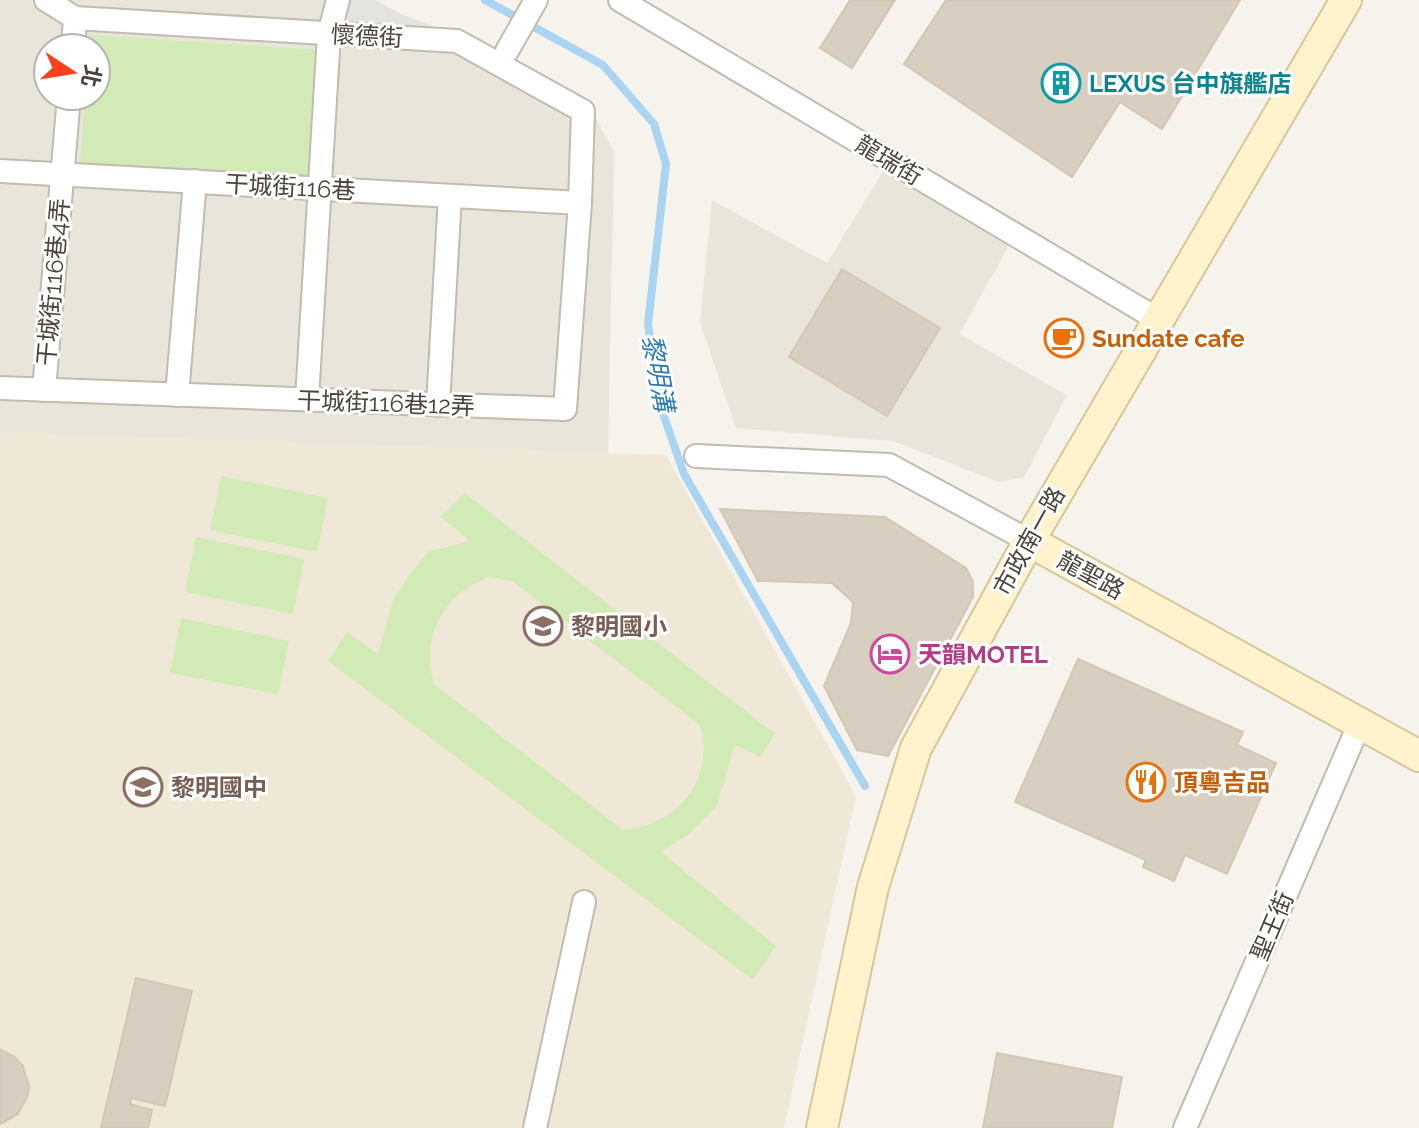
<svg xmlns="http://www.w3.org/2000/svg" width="1419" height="1128" viewBox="0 0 1419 1128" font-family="Raleway,'Noto Sans TC',sans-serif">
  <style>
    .residential { fill: #eae5da; fill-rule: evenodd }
    .education { fill: #efe8d6 }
    .green { fill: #d2eab5; fill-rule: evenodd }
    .parking { fill: #e5e3e0 }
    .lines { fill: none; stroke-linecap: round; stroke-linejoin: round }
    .stream { stroke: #a9d4f2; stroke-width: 8 }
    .building { fill: #d8cfc1; stroke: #d3c7b4; stroke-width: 2 }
    .street-casing { stroke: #c2bbae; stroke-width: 26 }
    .secondary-casing { stroke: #d6c79b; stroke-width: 34 }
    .street { stroke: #fff; stroke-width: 22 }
    .secondary { stroke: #fff3cd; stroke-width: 30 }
    .labels { text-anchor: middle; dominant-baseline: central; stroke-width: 6; stroke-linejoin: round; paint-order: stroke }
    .street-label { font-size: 24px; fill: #4b4439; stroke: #fff }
    .culture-label { font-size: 24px; font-weight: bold; fill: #0d838f; stroke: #fff; text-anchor: start }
    .food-label { font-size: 24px; font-weight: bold; fill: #c56008; stroke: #fff; text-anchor: start }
    .education-label { font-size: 24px; font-weight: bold; fill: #785e54; stroke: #fff; text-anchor: start }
    .hotel-label { font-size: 24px; font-weight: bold; fill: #b23c85; stroke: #fff; text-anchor: start }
    .water-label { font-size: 26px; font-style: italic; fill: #2e7ab2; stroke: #fff }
  </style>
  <rect width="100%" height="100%" fill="#f6f3ec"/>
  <g class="residential">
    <path d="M0,0H362L458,35L588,102L614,152L608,461L0,452ZM48,48H96V96H48Z"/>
    <polygon points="884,170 1010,244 959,334 1067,395 1024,477 999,482 893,441 736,428 700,323 712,200 827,263"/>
  </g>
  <polygon class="education" points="0,433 666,455 856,796 784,1128 0,1128"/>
  <g class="green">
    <polygon points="89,35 320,50 314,180 80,164 85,96 96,96 96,48 88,48"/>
    <polygon points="221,476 328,498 317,552 210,530"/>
    <path d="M465,493L775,734L760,757L735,745L716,807L690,833L661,852L776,946L753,980L328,661L347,632L378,654L393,600L410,574L428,552L470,541L441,517ZM489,577L512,581L700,725C716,779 677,826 623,830L434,684C420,637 444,593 489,577Z"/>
    <polygon points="196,537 304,559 293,614 185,592"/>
    <polygon points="181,618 289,641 278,694 170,673"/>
  </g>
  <polygon class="parking" points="348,0 376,0 437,35 340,30"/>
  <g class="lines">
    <polyline class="stream" points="485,0 603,65 654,124 666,164 648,324 659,402 684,474 865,786"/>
  </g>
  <g class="building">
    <polygon points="850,0 895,0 852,68 820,48"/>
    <polygon points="946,0 1240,0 1162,129 1120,102 1072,177 904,64"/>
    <polygon points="842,269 940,328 887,416 789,357"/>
    <polygon points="720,509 885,517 966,568 973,582 973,597 888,756 857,750 824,686 851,623 853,602 832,583 758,581"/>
    <polygon points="1078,659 1243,732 1237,745 1276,763 1227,874 1185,855 1174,881 1143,867 1146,860 1015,802"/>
    <polygon points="136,978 192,991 165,1106 131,1098 130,1104 152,1110 148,1128 101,1128"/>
    <polygon points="0,1049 16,1058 23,1066 29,1087 27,1097 18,1114 0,1124"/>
    <polygon points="997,1053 1122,1077 1112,1128 983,1128"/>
  </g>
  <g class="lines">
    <g class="street-casing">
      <g id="street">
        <polyline points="620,0 1157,319"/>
        <polyline points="73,48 75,18"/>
        <polyline points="507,51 536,0"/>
        <polyline points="0,171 580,203"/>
        <polyline points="0,388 565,409 580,203 583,111 457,41 75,18 46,0"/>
        <polyline points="44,390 69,96"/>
        <polyline points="177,395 195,181"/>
        <polyline points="307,399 329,34 338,0"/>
        <polyline points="438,405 450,196"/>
        <polyline points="696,456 889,465 1029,541"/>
        <polyline points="535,1128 584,902"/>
        <polyline points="1185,1128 1359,725"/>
      </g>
    </g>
    <g class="secondary-casing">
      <g id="secondary">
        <polyline points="1029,541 1419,756"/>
        <polyline points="822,1128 873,887 916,748 1029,541 1346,0"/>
      </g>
    </g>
    <use href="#street" class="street"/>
    <use href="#secondary" class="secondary"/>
  </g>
  <defs>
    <g id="building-ring" transform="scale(2)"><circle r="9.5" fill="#fff" stroke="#0f9aa8" stroke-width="1.5"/><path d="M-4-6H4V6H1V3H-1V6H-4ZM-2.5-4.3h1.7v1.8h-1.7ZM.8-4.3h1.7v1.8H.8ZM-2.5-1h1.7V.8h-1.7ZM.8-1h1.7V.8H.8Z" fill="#0f9aa8"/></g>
    <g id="cafe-ring" transform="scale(2)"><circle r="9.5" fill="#fff" stroke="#e8710a" stroke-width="1.5"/><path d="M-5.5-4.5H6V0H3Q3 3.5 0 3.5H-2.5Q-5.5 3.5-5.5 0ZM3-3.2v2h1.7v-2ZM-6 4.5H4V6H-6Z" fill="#e8710a"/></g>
    <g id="school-ring" transform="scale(2)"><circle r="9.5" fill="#fff" stroke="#8d6e63" stroke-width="1.5"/><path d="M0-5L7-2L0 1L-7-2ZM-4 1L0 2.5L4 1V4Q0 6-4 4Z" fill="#8d6e63"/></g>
    <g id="hotel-ring" transform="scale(2)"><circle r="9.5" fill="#fff" stroke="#d1479c" stroke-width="1.5"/><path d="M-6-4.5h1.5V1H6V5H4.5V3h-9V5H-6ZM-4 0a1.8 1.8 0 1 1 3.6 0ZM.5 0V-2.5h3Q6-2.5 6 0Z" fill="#d1479c"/></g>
    <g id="restaurant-ring" transform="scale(2)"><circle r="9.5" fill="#fff" stroke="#e8710a" stroke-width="1.5"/><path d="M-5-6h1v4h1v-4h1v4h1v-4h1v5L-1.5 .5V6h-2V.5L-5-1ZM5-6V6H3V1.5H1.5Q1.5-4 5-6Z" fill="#e8710a"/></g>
  </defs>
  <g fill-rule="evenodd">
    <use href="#building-ring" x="1061" y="83"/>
    <use href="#cafe-ring" x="1064" y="338"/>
    <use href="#school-ring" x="543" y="626"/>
    <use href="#hotel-ring" x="890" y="654"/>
    <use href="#restaurant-ring" x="1146" y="782"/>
    <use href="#school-ring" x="143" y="787"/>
  </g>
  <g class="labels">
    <g class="street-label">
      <text transform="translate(367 36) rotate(3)">懷德街</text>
      <text transform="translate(889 160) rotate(31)">龍瑞街</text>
      <text transform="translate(290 187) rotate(3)">干城街116巷</text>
      <text transform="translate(53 282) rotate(-85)">干城街116巷4弄</text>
      <text transform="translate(386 403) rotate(2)">干城街116巷12弄</text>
      <text transform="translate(1029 541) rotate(-61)">市政南一路</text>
      <text transform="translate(1091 575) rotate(29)">龍聖路</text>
      <text transform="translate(1272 926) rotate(-67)">聖王街</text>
    </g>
    <g class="culture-label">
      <text x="1089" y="83">LEXUS 台中旗艦店</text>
    </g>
    <g class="food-label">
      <text x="1092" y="338">Sundate cafe</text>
      <text x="1174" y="782">頂粵吉品</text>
    </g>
    <g class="education-label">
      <text x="571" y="626">黎明國小</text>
      <text x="171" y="787">黎明國中</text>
    </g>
    <g class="hotel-label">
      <text x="918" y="654">天韻MOTEL</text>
    </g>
    <g class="water-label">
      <text transform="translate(658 373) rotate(80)">黎明溝</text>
    </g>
  </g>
  <g transform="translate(72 72) rotate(102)"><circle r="38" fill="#ffffff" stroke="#b7b4b0" stroke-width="2"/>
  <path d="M0-6L14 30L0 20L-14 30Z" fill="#fc3f1d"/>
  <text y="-12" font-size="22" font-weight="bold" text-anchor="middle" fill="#4b4439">北</text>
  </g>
</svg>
